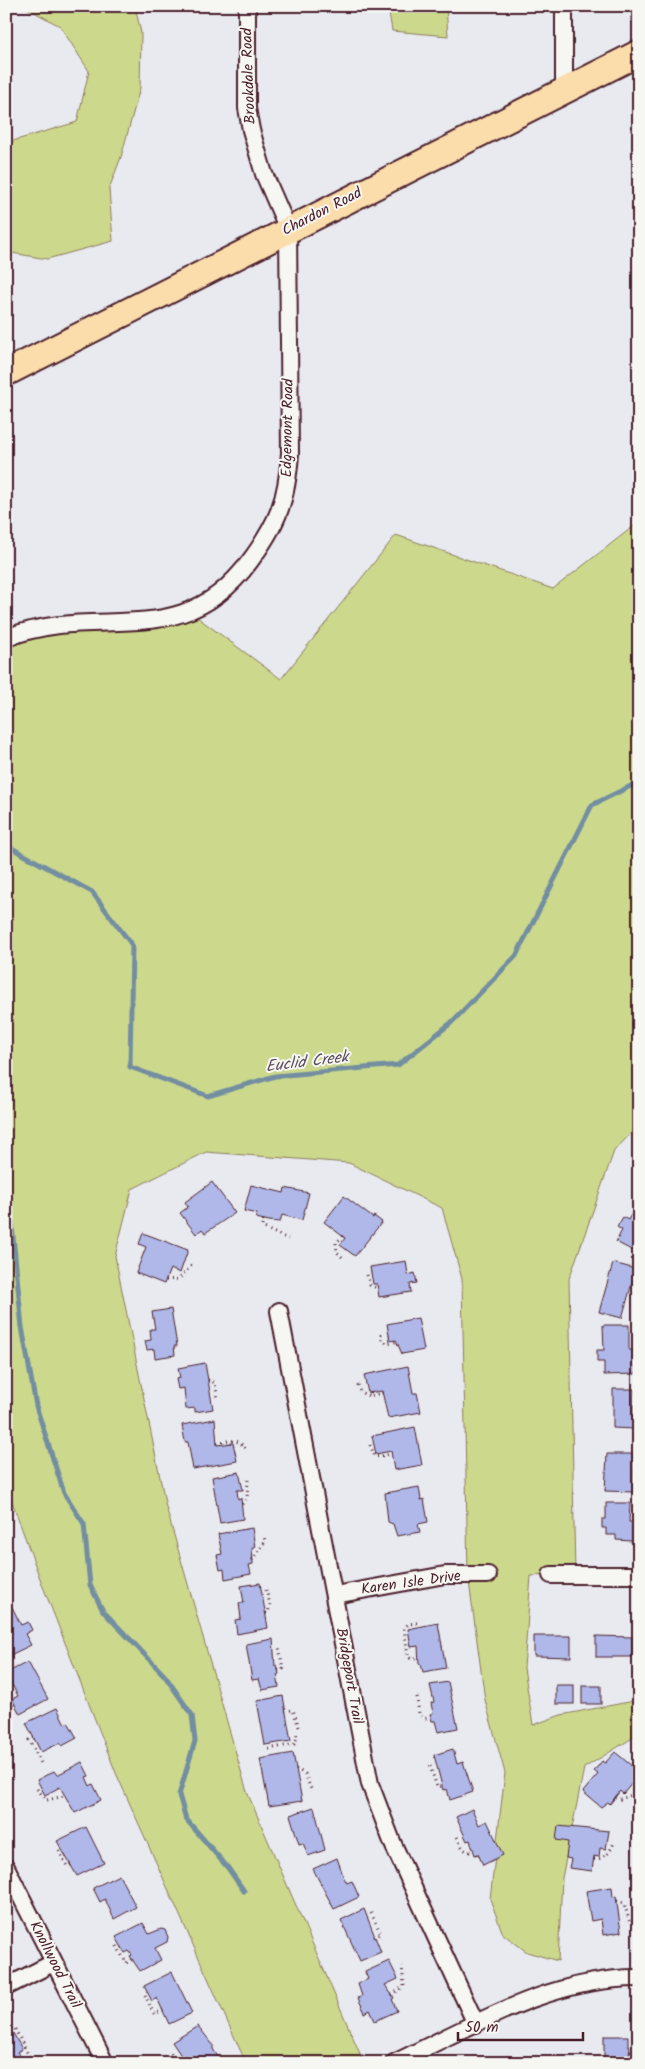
<svg xmlns="http://www.w3.org/2000/svg" width="645" height="2069" viewBox="0 0 645 2069" font-family="Kalam,sans-serif">
  <style>
    .green { fill: #ccd98c; stroke: #8b7c5c }
    .lines { fill: none; stroke-linecap: round; stroke-linejoin: round }
    .stream { stroke: #738ea1; stroke-width: 5 }
    .building { fill: #afb8e9; stroke: #4a1f2b }
    .street-casing { stroke: #4a1f2b; stroke-width: 20 }
    .primary-casing { stroke: #4a1f2b; stroke-width: 29 }
    .path { stroke: #4a1f2b; stroke-width: 3; stroke-dasharray: 1 4; stroke-linecap: butt }
    .street { stroke: #f6f6f2; stroke-width: 16 }
    .primary { stroke: #faddab; stroke-width: 25 }
    .labels { text-anchor: middle; dominant-baseline: central; stroke-width: 4; stroke-linejoin: round; paint-order: stroke }
    .street-label { font-size: 15px; fill: #4a1f2b; stroke: #f6f6f2 }
    .water-label { font-size: 16px; font-style: italic; fill: #5b4d5c; stroke: #f6f6f2 }
  </style>
  <rect width="100%" height="100%" fill="#e8eaf0"/>
  <filter id="ink" filterUnits="userSpaceOnUse"><feTurbulence type="fractalNoise" baseFrequency=".02" numOctaves="2"/><feDisplacementMap in="SourceGraphic" scale="10" xChannelSelector="R" yChannelSelector="G"/><feConvolveMatrix kernelMatrix="1 2 1 2 8 2 1 2 1" color-interpolation-filters="sRGB"/></filter>
  <g filter="url(#ink)">
    <g class="green">
      <polygon points="23,6 135,6 141,33 140,88 121,157 109,189 113,241 47,259 6,252 6,143 77,122 89,71 60,26"/>
      <polygon points="388,6 446,6 448,36 392,31"/>
      <polygon points="639,522 639,1125 614,1151 569,1279 575,1574 531,1576 524,1668 533,1725 561,1715 639,1700 639,1734 584,1768 562,1878 558,1961 527,1952 503,1934 490,1899 505,1773 485,1700 468,1574 462,1279 442,1208 349,1163 206,1152 132,1189 115,1256 166,1507 247,1792 364,2063 246,2063 116,1773 42,1584 6,1485 6,638 190,612 281,679 396,535 553,589"/>
    </g>
    <g class="lines">
      <g class="stream">
        <polyline points="6,845 92,892 132,945 130,1067 208,1096 275,1076 398,1065 451,1023 516,956 592,805 639,782"/>
        <polyline points="6,1193 10,1206 22,1327 36,1406 64,1493 84,1524 90,1585 103,1611 165,1676 192,1715 195,1741 179,1795 186,1819 228,1868 244,1891"/>
      </g>
    </g>
    <g class="building">
      <polygon points="212,1182 235,1213 205,1233 202,1229 196,1234 180,1213 188,1207 185,1202"/>
      <polygon points="251,1185 284,1193 285,1188 309,1193 302,1220 282,1215 280,1222 269,1221 256,1218 257,1214 244,1211"/>
      <polygon points="344,1196 373,1218 374,1216 382,1222 355,1256 340,1245 345,1238 324,1222"/>
      <polygon points="639,1201 639,1254 616,1242 622,1230 617,1227 623,1217 628,1220"/>
      <polygon points="143,1233 188,1250 180,1273 170,1269 164,1284 136,1273 146,1247 139,1244"/>
      <polygon points="406,1261 408,1275 415,1273 417,1283 410,1284 411,1292 379,1297 377,1284 373,1284 370,1267"/>
      <polygon points="613,1263 636,1269 622,1318 599,1312"/>
      <polygon points="171,1309 177,1346 174,1346 175,1355 155,1358 154,1349 147,1350 145,1341 151,1340 150,1329 155,1329 152,1312"/>
      <polygon points="418,1318 424,1350 402,1354 396,1340 390,1341 387,1324"/>
      <polygon points="603,1325 629,1325 629,1350 635,1350 636,1374 604,1375 604,1362 597,1362 597,1350 604,1350"/>
      <polygon points="205,1363 213,1409 195,1412 195,1408 186,1409 184,1388 178,1389 176,1379 180,1378 178,1368"/>
      <polygon points="408,1366 413,1393 417,1393 421,1412 388,1418 382,1391 368,1393 364,1375"/>
      <polygon points="613,1389 634,1389 633,1429 613,1428"/>
      <polygon points="215,1419 217,1445 233,1443 237,1461 193,1469 188,1442 185,1442 182,1425"/>
      <polygon points="415,1427 422,1465 394,1470 391,1451 376,1454 372,1436"/>
      <polygon points="607,1454 634,1454 633,1492 605,1491"/>
      <polygon points="239,1472 243,1490 237,1490 238,1499 241,1498 243,1519 220,1523 212,1477"/>
      <polygon points="419,1487 421,1500 424,1499 428,1522 418,1524 420,1532 397,1536 393,1524 388,1522 385,1493"/>
      <polygon points="606,1503 630,1503 629,1522 636,1522 636,1526 632,1526 632,1541 616,1540 616,1535 606,1535 606,1528 602,1528 602,1519 606,1519"/>
      <polygon points="252,1528 255,1547 252,1547 253,1564 249,1565 251,1574 225,1579 224,1569 220,1570 217,1555 222,1554 218,1534"/>
      <polygon points="260,1583 268,1628 237,1634 235,1620 241,1619 239,1603 244,1603 241,1586"/>
      <polygon points="11,1605 21,1625 28,1622 32,1630 25,1634 31,1645 6,1657 6,1607"/>
      <polygon points="438,1623 446,1668 423,1672 421,1664 419,1664 418,1646 411,1647 408,1629"/>
      <polygon points="534,1636 571,1636 571,1657 534,1656"/>
      <polygon points="596,1636 632,1637 632,1657 596,1657"/>
      <polygon points="273,1639 275,1666 277,1665 279,1674 277,1675 279,1687 262,1690 259,1679 252,1680 246,1644"/>
      <polygon points="28,1662 48,1699 20,1714 12,1699 18,1696 6,1673"/>
      <polygon points="448,1682 458,1728 438,1732 435,1721 432,1721 430,1714 433,1713 431,1703 434,1702 430,1685"/>
      <rect x="556" y="1685" width="18" height="19"/>
      <rect x="582" y="1686" width="19" height="18"/>
      <polygon points="283,1696 291,1741 265,1745 257,1701"/>
      <polygon points="57,1708 65,1724 68,1722 77,1738 62,1746 60,1743 41,1752 26,1723"/>
      <polygon points="453,1749 457,1764 463,1762 473,1792 450,1800 447,1789 443,1790 434,1755"/>
      <polygon points="615,1752 639,1772 639,1775 623,1794 620,1791 610,1804 608,1802 601,1807 583,1792 598,1774 594,1771 602,1761 605,1763"/>
      <polygon points="293,1753 302,1801 269,1806 260,1759"/>
      <polygon points="82,1762 89,1776 86,1777 90,1786 93,1784 101,1800 75,1813 60,1787 45,1795 37,1780 54,1771 57,1775"/>
      <polygon points="314,1807 325,1850 308,1856 303,1843 299,1844 290,1815"/>
      <polygon points="472,1809 479,1825 487,1821 503,1855 483,1865 478,1854 475,1855 470,1840 467,1841 456,1817"/>
      <polygon points="558,1826 609,1831 606,1849 600,1848 599,1857 594,1856 592,1871 569,1868 571,1859 566,1858 568,1842 556,1840"/>
      <polygon points="86,1827 104,1863 77,1876 57,1841"/>
      <polygon points="337,1858 344,1878 347,1883 352,1881 359,1897 334,1909 313,1869"/>
      <polygon points="119,1875 136,1907 114,1919 105,1899 100,1902 93,1888"/>
      <polygon points="612,1887 613,1897 616,1896 621,1932 603,1935 601,1919 591,1921 586,1891"/>
      <polygon points="364,1909 381,1952 360,1961 341,1920"/>
      <polygon points="143,1923 149,1934 161,1929 165,1930 168,1937 167,1942 155,1948 161,1960 140,1971 130,1956 132,1955 129,1951 125,1953 116,1937"/>
      <polygon points="389,1961 398,1979 385,1985 392,1995 394,1998 392,1999 397,2011 375,2021 370,2010 365,2013 358,1998 362,1996 358,1984 368,1979 365,1972"/>
      <polygon points="172,1972 192,2013 169,2024 157,1998 152,2001 144,1986"/>
      <polygon points="198,2026 213,2045 213,2049 222,2063 187,2063 190,2061 186,2055 182,2057 172,2042"/>
      <polygon points="13,2033 22,2049 17,2052 26,2063 6,2063 6,2037"/>
      <polygon points="604,2036 628,2036 628,2046 630,2046 628,2063 604,2063"/>
    </g>
    <g class="lines">
      <g class="street-casing">
        <g id="street">
          <polyline points="564,6 564,90"/>
          <path d="M6,638C98,601 181,656 250,561C278,523 287,500 290,453L288,229L264,174L251,130L247,108V6"/>
          <polyline points="279,1311 370,1784 393,1844 476,2024"/>
          <polyline points="551,1575 639,1575"/>
          <polyline points="335,1595 445,1575 488,1575"/>
          <polyline points="6,1867 105,2063"/>
          <polyline points="6,1987 53,1963"/>
          <path d="M394,2063C472,2026 550,1978 639,1978"/>
        </g>
      </g>
      <g class="primary-casing">
        <polyline id="primary" points="6,373 639,53"/>
      </g>
      <g class="path">
        <polyline points="263,1220 262,1226 264,1228 288,1239"/>
        <polyline points="342,1257 337,1252 336,1243 343,1236"/>
        <polyline points="367,1275 370,1285 377,1288"/>
        <polyline points="166,1280 179,1279 192,1265"/>
        <polyline points="381,1334 382,1340 388,1344 396,1342"/>
        <polyline points="208,1380 215,1383 218,1399"/>
        <polyline points="358,1385 360,1392 369,1396 383,1393"/>
        <path d="M217,1443C229,1441 239,1437 246,1450"/>
        <polyline points="370,1445 375,1457 391,1454"/>
        <polyline points="242,1504 247,1498 248,1479"/>
        <polyline points="252,1560 265,1542 264,1535"/>
        <polyline points="266,1613 268,1613 270,1604 266,1590"/>
        <polyline points="417,1623 408,1624 404,1629 408,1655 410,1658 418,1658"/>
        <polyline points="278,1670 283,1669 279,1647"/>
        <polyline points="6,1687 11,1685"/>
        <polyline points="6,1691 14,1707"/>
        <polyline points="417,1697 419,1714 424,1718 431,1718"/>
        <polyline points="285,1711 293,1710 300,1730"/>
        <polyline points="34,1738 29,1740 42,1765"/>
        <polyline points="269,1749 294,1744 297,1738 296,1731"/>
        <polyline points="430,1766 437,1787 442,1786"/>
        <polyline points="296,1769 305,1774 311,1789"/>
        <polyline points="37,1789 47,1800 64,1796"/>
        <polyline points="615,1797 620,1799 639,1793"/>
        <path d="M457,1837C461,1845 463,1853 474,1852"/>
        <polyline points="59,1851 67,1866 72,1864"/>
        <path d="M594,1859C607,1859 610,1851 615,1841"/>
        <polyline points="617,1901 624,1903 630,1923"/>
        <polyline points="371,1913 381,1934 374,1937"/>
        <polyline points="117,1946 126,1963 132,1960"/>
        <polyline points="145,1995 154,2014 163,2010"/>
        <polyline points="392,1995 404,1986 402,1966"/>
        <polyline points="6,2033 15,2029 31,2060 26,2063"/>
        <polyline points="630,2051 637,2051 638,2063"/>
        <polyline points="171,2053 177,2063"/>
      </g>
      <use href="#street" class="street"/>
      <use href="#primary" class="primary"/>
    </g>
  </g>
  <g class="labels">
    <g class="street-label">
      <text transform="translate(249 76) rotate(-92)">Brookdale Road</text>
      <text transform="translate(322 212) rotate(-27)">Chardon Road</text>
      <text transform="translate(288 428) rotate(-89)">Edgemont Road</text>
      <text transform="translate(411 1583) rotate(-8)">Karen Isle Drive</text>
      <text transform="translate(349 1676) rotate(80)">Bridgeport Trail</text>
      <text transform="translate(55 1965) rotate(63)">Knollwood Trail</text>
    </g>
    <g class="water-label">
      <text transform="translate(307 1062) rotate(-7)">Euclid Creek</text>
    </g>
  </g>
  <rect width="645" height="2069" fill="none" stroke="#f6f6f2" stroke-width="25"/>
  <rect x="12" y="12" width="620" height="2044" fill="none" stroke="#4a1f2b" stroke-width="2" filter="url(#ink)"/>
  <path d="M458 2032v8h125v-8" fill="none" stroke="#4a1f2b" stroke-width="2.5"/>
  <text x="465" y="2032" font-size="15" fill="#4a1f2b" stroke="#f6f6f2" stroke-width="4" paint-order="stroke">50 m</text>
</svg>
